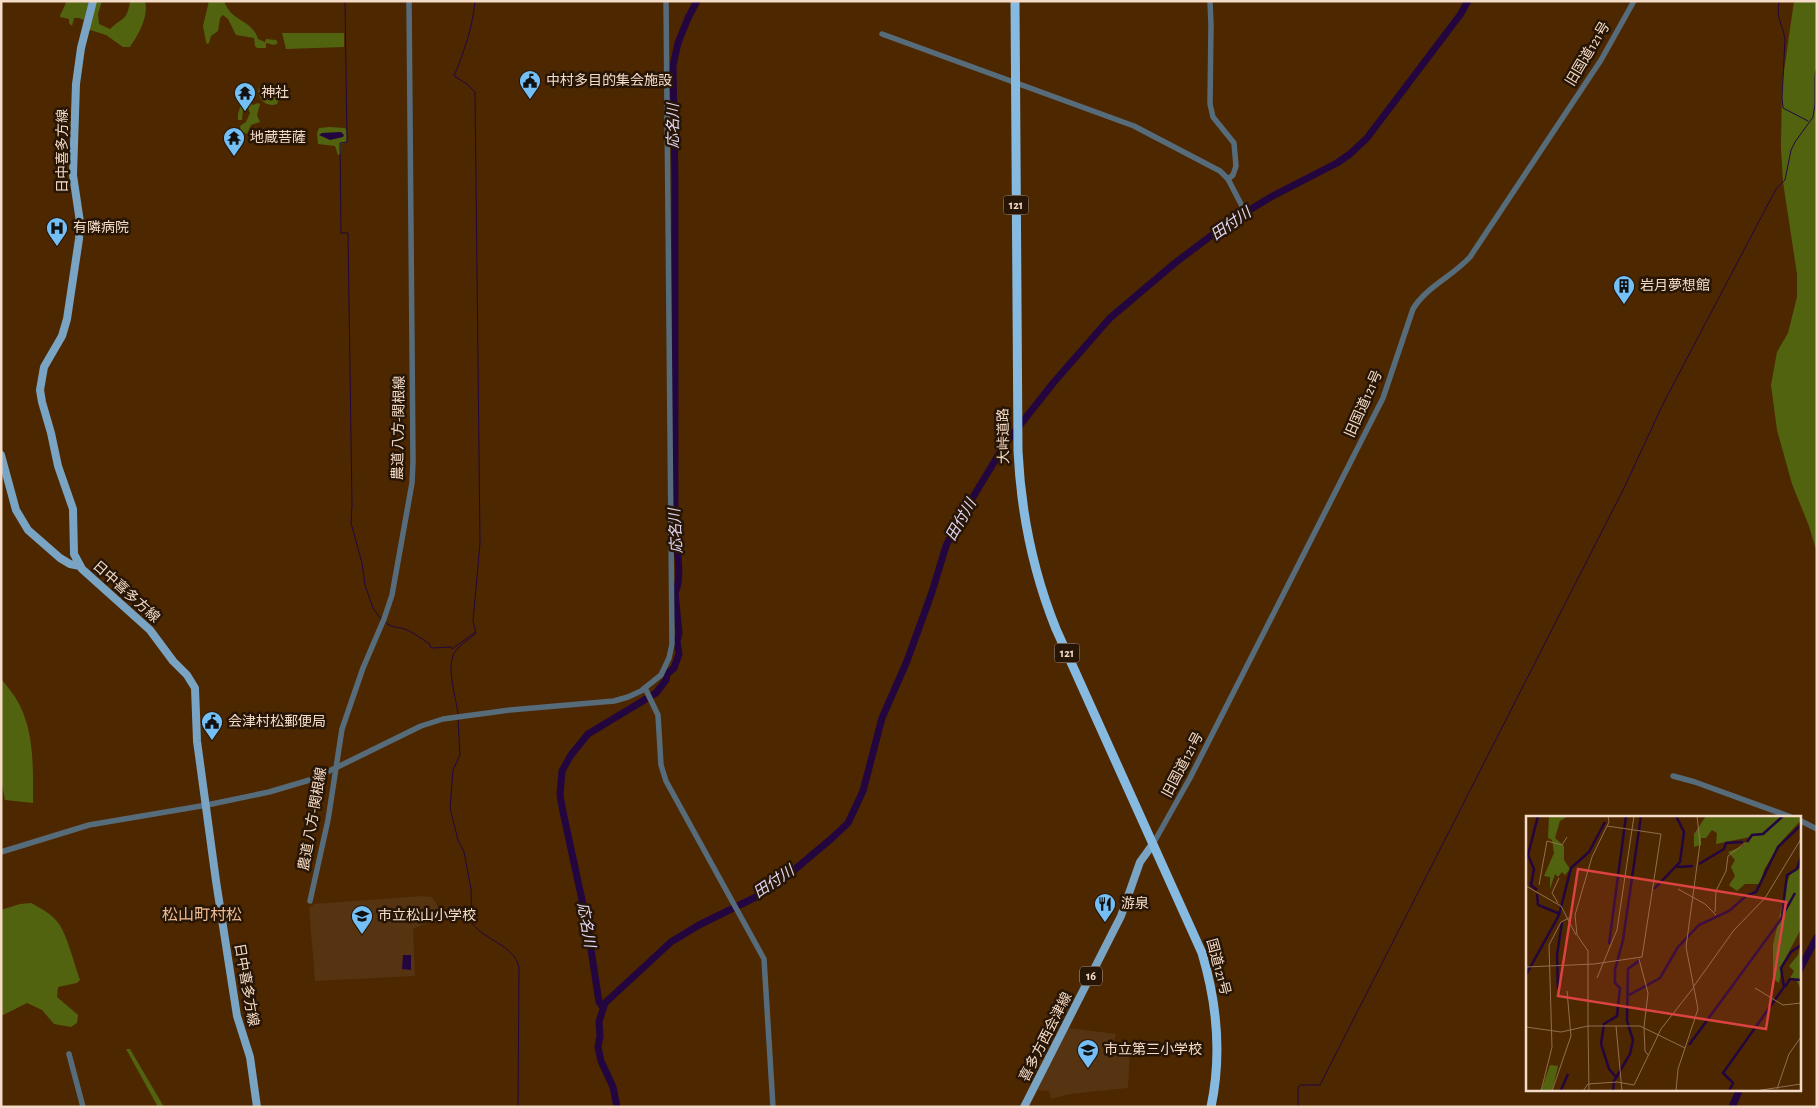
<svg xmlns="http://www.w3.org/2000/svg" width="1818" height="1108" viewBox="0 0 1818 1108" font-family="'Alegreya Sans','Noto Sans JP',sans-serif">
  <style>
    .built { fill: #563311 }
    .green { fill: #52630f }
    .water { fill: #23063f }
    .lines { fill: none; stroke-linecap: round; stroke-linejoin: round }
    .stream { stroke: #23063f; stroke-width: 1 }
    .river { stroke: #23063f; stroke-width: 7 }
    .minor { stroke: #576c7b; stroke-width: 5.5 }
    .major { stroke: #79a4c3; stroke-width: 8 }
    .highway { stroke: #86bae0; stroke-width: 9 }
    .labels { text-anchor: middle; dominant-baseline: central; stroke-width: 5; stroke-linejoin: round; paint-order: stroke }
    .shield { fill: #271506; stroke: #b7a08e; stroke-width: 1 }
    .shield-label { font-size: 12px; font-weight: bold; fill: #f5dcc8 }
    .street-label { font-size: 14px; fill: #f5dcc8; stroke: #271506 }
    .poi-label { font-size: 14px; fill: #f5dcc8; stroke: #271506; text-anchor: start }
    .water-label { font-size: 15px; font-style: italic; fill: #e3d9f5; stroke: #271506 }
    .quarter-label { font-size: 16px; fill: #ecbb93; stroke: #271506 }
    .inset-river { fill: none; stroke: #23063f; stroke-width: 2.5 }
    .inset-road { fill: none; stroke: #906f50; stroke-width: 1 }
    .view { fill: #db4340; fill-opacity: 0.15; stroke: #db4340; stroke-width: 2.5 }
    .inset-edge { fill: none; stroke: #f5dcc8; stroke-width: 2.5 }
  </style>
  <rect width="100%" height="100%" fill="#4d2700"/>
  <g class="built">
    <polygon points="421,896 432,897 443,915 413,929 415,976 315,981 309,908 314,904"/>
    <polygon points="1068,1028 1116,1034 1113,1046 1130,1049 1128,1088 1070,1094 1051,1099 1049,1091 1037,1090"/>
  </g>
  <g class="green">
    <path d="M66,1H89L84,20L79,18H74L72,26L69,23V19L60,17C60,13 65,8 66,1Z"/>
    <path d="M97,1H102L98,14L99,24L110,29C124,16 127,21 130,1H145C149,17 138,35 130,47H123L106,35L90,30L88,26Z"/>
    <path d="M209,1H224C231,22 252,19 258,39L265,42L266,39L276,40L278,43L274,45L266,43V48H257L255,46L254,38L236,35L228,19L223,15L220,18L218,31L211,36L209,43L207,44L206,42L203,26Z"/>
    <polygon points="1794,1 1817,1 1817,553 1809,526 1792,484 1777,430 1771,385 1777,352 1788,333 1797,297 1797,274 1783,182 1781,147 1782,85"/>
    <polygon points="282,33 344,33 344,47 286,49"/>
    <path d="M262,85L272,97L275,96V93L284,94V96L280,97L277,104C266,108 256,98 259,87Z"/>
    <polygon points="242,101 253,105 258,103 260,104 257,115 260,122 251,125 247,134 241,131 240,126 246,122 250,113 248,108 243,110 242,120 238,120 238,114"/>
    <polygon points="329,127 345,128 347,131 347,142 341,144 341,154 338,155 335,146 318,144 317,133 319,128"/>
    <path d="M1,679C6,685 11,691 15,697C35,728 33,768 33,803L5,800L1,780Z"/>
    <path d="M31,903C41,908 53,915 59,924C67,935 75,966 80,980L77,983L58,987L57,997L78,1015L77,1023L71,1027L54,1024L42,1010L27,1003L1,1016V910L20,904Z"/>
    <polygon points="126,1049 130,1049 164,1107 158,1107"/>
  </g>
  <g class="water">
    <polygon points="341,132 344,135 343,137 330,140 319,135 322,133"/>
    <polygon points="403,955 411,955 411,970 402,969"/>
  </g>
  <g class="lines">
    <g class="stream">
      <polyline points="345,1 347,142 340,143 341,233 348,233 352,505 351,523 362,563 365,585 373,608 381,619"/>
      <path d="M475,1C473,26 464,52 454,76L467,84L475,92L480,543L473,621L476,633"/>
      <path d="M1779,1C1776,20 1782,22 1785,39L1782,98L1783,108L1808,121"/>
      <path d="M386,623C392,627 395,627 401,628C411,630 421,639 430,644L431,648L451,647L452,649L474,633H476"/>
      <path d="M458,714C456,696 444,663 457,649C462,643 470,639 475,634"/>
      <path d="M458,720L460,755L453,770L450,808L458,840L464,852L471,889L472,923C484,940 514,945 519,967L518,1107"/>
      <polyline points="1298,1107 1298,1087 1301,1085 1320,1085 1624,488 1663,404 1776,189 1785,180 1791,150 1795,142 1813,117 1815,104 1815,75 1817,66"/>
    </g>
    <g class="river">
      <polyline points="1799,971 1817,937"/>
      <path d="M603,1007L599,1002L587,923L563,812L560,795L562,771L571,755L588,734L656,693L666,680L667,674L674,668L679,654L677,641L679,633L675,593C683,577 676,545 675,526V180L673,66L678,43L688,18L697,1"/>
      <polyline points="617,1107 613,1087 601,1061 598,1047 600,1036 599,1022 605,1003 671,942 699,925 758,896 781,881 831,839 848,823 863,791 882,718 907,661 932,592 946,546 955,527 1005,444 1054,382 1110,318 1175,263 1228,223 1271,197 1337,163 1350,154 1367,138 1460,15 1468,1"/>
      <polyline points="1732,1107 1740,1089"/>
    </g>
    <g class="minor">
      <polyline points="1210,1 1211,25 1210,104 1213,117 1234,143 1236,166 1233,175 1228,179"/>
      <polyline points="882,34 1134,126 1220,171 1228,179 1242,206"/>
      <polyline points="645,688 658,715 661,765 666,781 764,959 773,1107"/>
      <polyline points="1673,776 1695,782 1791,817"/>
      <polyline points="1799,820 1817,829"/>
      <path d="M1153,844L1190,778L1383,398L1413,309C1426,287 1453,276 1470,257L1601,60L1634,1"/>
      <polyline points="1,852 89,825 207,805 269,792 313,779 421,726 443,719 510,710 614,701 628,697 641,691 661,675 669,658 672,644 666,1"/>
      <polyline points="310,901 328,820 342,729 363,668 384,619 392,595 412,483 413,461 409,1"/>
      <polyline points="69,1054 83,1107"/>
    </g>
    <g class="major">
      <polyline points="93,1 81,48 76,84 73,175 80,222 79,239 67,319 62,336 44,367 40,390 42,402 51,433 58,466 73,509 74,554 82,569 150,630 173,661 187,675 195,688 197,741 216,881 237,1016 250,1057 257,1107"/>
      <polyline points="1,455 16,510 28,530 60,558 70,564 80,566"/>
      <polyline points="1024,1107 1121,916 1140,862 1153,844"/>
    </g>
    <path class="highway" d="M1015,1L1018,451C1021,513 1033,572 1056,629L1202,953C1217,1003 1222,1055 1211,1107"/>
  </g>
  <defs>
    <g id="civic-pin" transform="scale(1.125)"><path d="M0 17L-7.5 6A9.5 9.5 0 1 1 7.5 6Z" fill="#74c0f6" stroke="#271506"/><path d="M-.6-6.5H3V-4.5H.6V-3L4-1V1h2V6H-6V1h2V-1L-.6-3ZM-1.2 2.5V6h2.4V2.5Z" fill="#111"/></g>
    <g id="temple-pin" transform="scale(1.125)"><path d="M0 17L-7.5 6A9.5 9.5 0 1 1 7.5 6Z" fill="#74c0f6" stroke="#271506"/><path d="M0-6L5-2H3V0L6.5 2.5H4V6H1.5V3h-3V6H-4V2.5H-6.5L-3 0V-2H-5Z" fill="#111"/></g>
    <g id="hospital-pin" transform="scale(1.125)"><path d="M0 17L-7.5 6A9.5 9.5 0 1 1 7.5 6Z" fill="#74c0f6" stroke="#271506"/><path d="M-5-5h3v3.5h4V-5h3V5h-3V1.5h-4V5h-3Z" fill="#111"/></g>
    <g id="building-pin" transform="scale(1.125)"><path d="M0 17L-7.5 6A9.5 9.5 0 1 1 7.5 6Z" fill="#74c0f6" stroke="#271506"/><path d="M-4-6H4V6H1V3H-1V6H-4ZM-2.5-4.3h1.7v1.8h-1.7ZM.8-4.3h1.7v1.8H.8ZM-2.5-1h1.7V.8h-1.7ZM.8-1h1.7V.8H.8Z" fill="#111"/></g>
    <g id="restaurant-pin" transform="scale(1.125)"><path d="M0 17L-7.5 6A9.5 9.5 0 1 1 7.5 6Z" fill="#74c0f6" stroke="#271506"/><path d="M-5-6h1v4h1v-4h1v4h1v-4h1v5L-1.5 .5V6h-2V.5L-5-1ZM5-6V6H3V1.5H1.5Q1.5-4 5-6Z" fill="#111"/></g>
    <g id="school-pin" transform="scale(1.125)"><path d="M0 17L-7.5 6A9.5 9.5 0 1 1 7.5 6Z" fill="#74c0f6" stroke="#271506"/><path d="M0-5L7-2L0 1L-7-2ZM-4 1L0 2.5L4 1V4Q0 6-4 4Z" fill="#111"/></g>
  </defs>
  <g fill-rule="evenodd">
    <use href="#civic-pin" x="530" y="81"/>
    <use href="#temple-pin" x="245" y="93"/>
    <use href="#temple-pin" x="234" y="138"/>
    <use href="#hospital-pin" x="57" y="228"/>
    <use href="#building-pin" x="1624" y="286"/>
    <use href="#civic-pin" x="212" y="722"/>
    <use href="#restaurant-pin" x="1105" y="904"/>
    <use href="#school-pin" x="362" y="916"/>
    <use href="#school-pin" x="1088" y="1050"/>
  </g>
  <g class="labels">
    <g class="shield">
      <rect x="1003.5" y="195.5" width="25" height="19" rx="4"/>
      <rect x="1054.5" y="643.5" width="25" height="19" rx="4"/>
      <rect x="1080" y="966.5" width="22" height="19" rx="4"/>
    </g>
    <g class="shield-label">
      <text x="1016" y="205">121</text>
      <text x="1067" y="653">121</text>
      <text x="1091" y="976">16</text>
    </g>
    <g class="street-label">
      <text transform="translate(1588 54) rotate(-59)">旧国道121号</text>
      <text transform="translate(63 151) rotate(-90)">日中喜多方線</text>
      <text transform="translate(1364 404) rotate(-66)">旧国道121号</text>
      <text transform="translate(399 428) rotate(-89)">農道 八方-関根線</text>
      <text transform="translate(1004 436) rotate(-91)">大峠道路</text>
      <text transform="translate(126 592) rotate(42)">日中喜多方線</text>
      <text transform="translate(1183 765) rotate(-62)">旧国道121号</text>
      <text transform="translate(313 819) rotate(-80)">農道 八方-関根線</text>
      <text transform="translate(1218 967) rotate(75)">国道121号</text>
      <text transform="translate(246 985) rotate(80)">日中喜多方線</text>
      <text transform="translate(1046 1037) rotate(-63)">喜多方西会津線</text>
    </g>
    <g class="poi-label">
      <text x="546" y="81">中村多目的集会施設</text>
      <text x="261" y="93">神社</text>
      <text x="250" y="138">地蔵菩薩</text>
      <text x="73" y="228">有隣病院</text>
      <text x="1640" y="286">岩月夢想館</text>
      <text x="228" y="722">会津村松郵便局</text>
      <text x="1121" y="904">游泉</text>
      <text x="378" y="916">市立松山小学校</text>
      <text x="1104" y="1050">市立第三小学校</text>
    </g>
    <g class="water-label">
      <text transform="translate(673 126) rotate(-90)">応名川</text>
      <text transform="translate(1231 224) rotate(-35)">田付川</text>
      <text transform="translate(961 520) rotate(-60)">田付川</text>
      <text transform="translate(676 531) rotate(-93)">応名川</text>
      <text transform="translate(774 882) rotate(-34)">田付川</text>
      <text transform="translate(586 925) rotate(80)">応名川</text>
    </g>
    <g class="quarter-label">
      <text x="202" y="915">松山町村松</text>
    </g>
  </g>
  <g transform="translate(1526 816)">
    <rect width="275" height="275" fill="#4d2700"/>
    <path d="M23,0H42L34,5L29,22L38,30V44L44,53L39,59L36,56L32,61L29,58L24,73V61L18,60L28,37L26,24L22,22ZM180,0H275V4L254,27L238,54L234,68H219L211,75L203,69L209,60L205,51L209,44L202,36L217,30L224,21L190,28L191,17L186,14L180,22H175V29L168,31V18ZM275,51V113L257,147L253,167L247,163V129L261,66L264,59ZM275,128V174L270,163L264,162L268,155L263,150L272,139ZM24,249L32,250L29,263L26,275H15Z" fill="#52630f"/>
    <path class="inset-river" d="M221,26L226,19L237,18L257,0M173,48L198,33L200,27L217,26M151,51L167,50M128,73L154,46L158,16L150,0M11,74L5,69L8,53L2,39L12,0M11,78L12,89L34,98M256,99L261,59L271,53L275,41M83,128L100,0M0,159L33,99L45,52L63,36L79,6M258,171L255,152L265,136L275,129M259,171L264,163L275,164M32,173L31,139L36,106M103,179L134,162L152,131L173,109L203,95L220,80L230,76L252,31L275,9M163,229L253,106L269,77M91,262L83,253L75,228L78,208L91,200L94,172L89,167V154L97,124L115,0M35,274L42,258M87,275L88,265L104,238L107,224L101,205L102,153L114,144M203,275L207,267L197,257L258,171"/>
    <path class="inset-road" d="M13,69L21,25L36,29L41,21M0,70L35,90L50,119M152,73L179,88L190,99M32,87L26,77L33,62M189,96L190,75L200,55L202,40L219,27M113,143L122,177L118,211L119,235L122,239M0,151L68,148L116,141L135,18L81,10M71,162L91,114L108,0M168,170L208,114L239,82L275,23M229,172L257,189L275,187M62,210H114L159,232M62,210V135L51,119L49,99L66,41L83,6L82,0M90,210L96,275M0,211L35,216L62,210L63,275M251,273L263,238L275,221M15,275L26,231L23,129L35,106L43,102M26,275L45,220L41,175M57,275L62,268L91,266L108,269L135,213L168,171M150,275L152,253L172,193L160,131L174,27L171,0M229,275L275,268"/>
    <path class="view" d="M52,53L260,86L240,213L32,180Z"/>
    <rect width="275" height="275" class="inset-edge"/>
  </g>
  <rect width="1818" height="1108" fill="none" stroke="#f5dcc8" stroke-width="5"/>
</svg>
